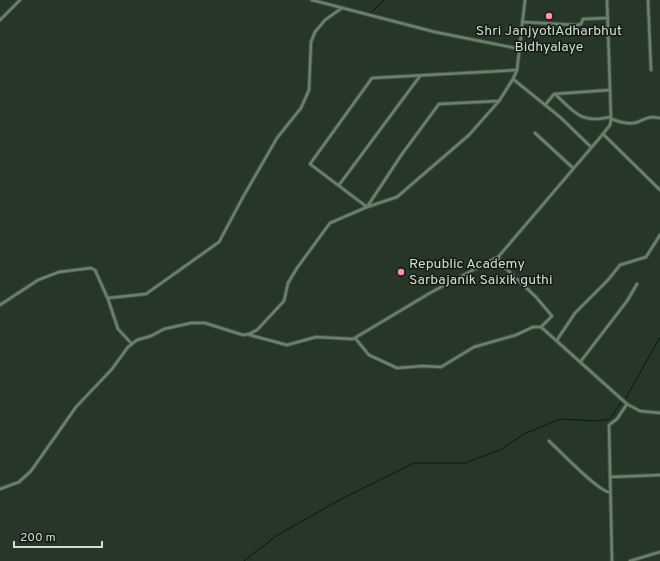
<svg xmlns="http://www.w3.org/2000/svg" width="660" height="561" viewBox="0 0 660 561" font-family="Overpass,sans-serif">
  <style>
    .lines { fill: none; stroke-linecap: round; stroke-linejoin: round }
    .stream { stroke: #012005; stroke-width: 1 }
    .minor-casing { stroke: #425142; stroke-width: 4.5 }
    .minor { stroke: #69826a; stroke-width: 2.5 }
    .poi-dot { fill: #ff8ebb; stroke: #141b14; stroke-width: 1.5 }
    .labels { text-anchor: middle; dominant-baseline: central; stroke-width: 3; stroke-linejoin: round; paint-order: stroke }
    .poi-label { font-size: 14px; fill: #d2dcd2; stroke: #141b14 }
  </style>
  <rect width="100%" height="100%" fill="#263627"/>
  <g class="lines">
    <g class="stream">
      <polyline points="368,13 371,13 384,0"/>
      <polyline points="626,398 660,337"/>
      <polyline points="244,561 276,536 341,499 414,463 465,463 500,450 524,434 560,419 595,421 610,419 622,401"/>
    </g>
    <g class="minor-casing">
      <g id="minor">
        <polyline points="312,0 435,32 520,49"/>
        <polyline points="607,0 611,119"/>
        <polyline points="648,0 651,70"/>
        <polyline points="0,20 20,0"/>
        <polyline points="522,22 577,25 581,24 583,19 608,18"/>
        <polyline points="513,79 560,117 591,147"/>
        <path d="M555,94C575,113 581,124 610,117"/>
        <polyline points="499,101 439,104 402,154 367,207 310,164 372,78 517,70"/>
        <polyline points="545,105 554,94 610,90"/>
        <polyline points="535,133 573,168"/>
        <polyline points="603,134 660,190"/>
        <polyline points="339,185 420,76"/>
        <polyline points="108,298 146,294 219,242 243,197 277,138 301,108 309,90 311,42 315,32 325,20 342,8"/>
        <polyline points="0,305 38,280 59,272 91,268 95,270 108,299 118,329 132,344"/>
        <polyline points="541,327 627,404 640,411 660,413"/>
        <path d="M250,335L287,345L316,337L353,339L430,293L499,256L603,134L610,125L611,119C620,122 629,125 638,122C647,118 650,116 660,118"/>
        <polyline points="355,338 369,355 397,368 423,366 441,367 474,347 516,335 533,327 541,327 552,316 536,297 498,261 499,257"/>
        <polyline points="557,340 575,313 608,280 620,265 646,257 660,235"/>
        <polyline points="581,361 627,301 637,284"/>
        <path d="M549,441C559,450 599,492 609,492"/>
        <polyline points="610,477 660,475"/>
        <polyline points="0,489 19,482 31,471 76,407 112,369 128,347 137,340 151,336 164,329 191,323 205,323 243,335 249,334 257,330 284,301 288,283 297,268 330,223 367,207 397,197 469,135 499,101 513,79 517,70 525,0"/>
        <polyline points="612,561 609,425 617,419 627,404"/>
        <polyline points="630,561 660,552"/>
      </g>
    </g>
    <use href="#minor" class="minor"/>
  </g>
  <g class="poi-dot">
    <circle cx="549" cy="16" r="4"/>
    <circle cx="401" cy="272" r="4"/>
  </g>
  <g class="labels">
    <g class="poi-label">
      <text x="549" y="31">Shri JanjyotiAdharbhut<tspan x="549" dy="16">Bidhyalaye</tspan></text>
      <text x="409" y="264" text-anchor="start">Republic Academy<tspan x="409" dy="16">Sarbajanik Saixik guthi</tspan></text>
    </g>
  </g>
  <path d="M14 541v6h88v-6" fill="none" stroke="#d2dcd2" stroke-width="2"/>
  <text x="20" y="541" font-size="12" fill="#d2dcd2" stroke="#141b14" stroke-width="3" paint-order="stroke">200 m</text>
</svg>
